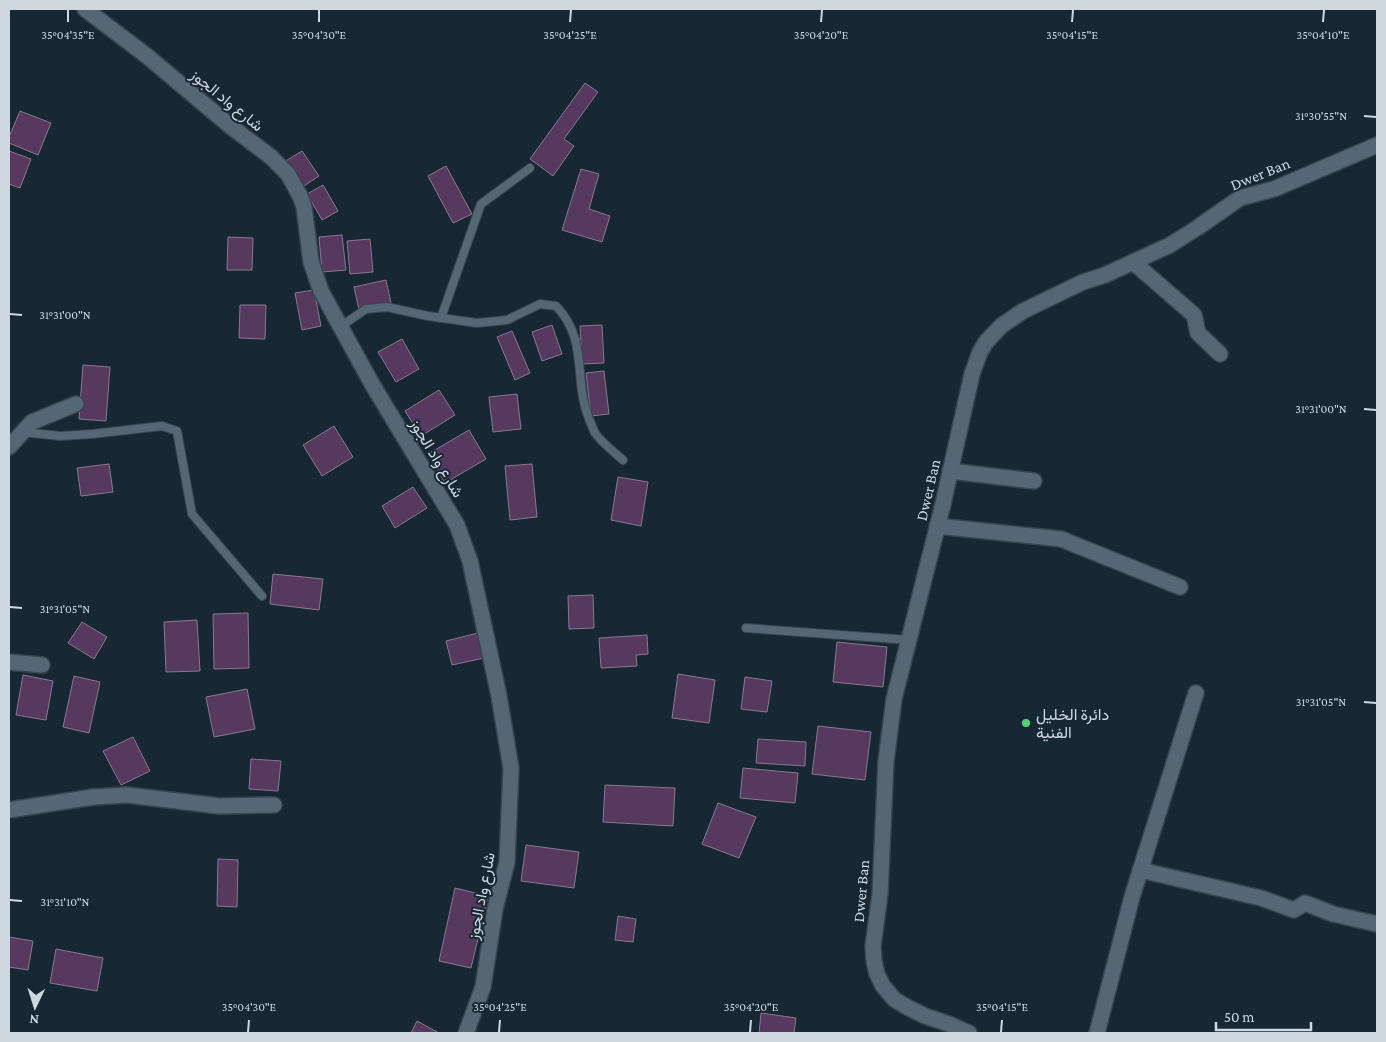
<svg xmlns="http://www.w3.org/2000/svg" width="1386" height="1042" viewBox="0 0 1386 1042" font-family="'Crimson Pro',Vazirmatn,serif">
  <style>
    .building { fill: #573960; stroke: #877a8c }
    .lines { fill: none; stroke-linecap: round; stroke-linejoin: round }
    .lane-casing { stroke: #38444e; stroke-width: 10 }
    .street-casing { stroke: #38444e; stroke-width: 18 }
    .lane { stroke: #556675; stroke-width: 8 }
    .street { stroke: #556675; stroke-width: 15 }
    .ticks { fill: none; stroke: #cfd8e1; stroke-width: 2 }
    .poi-dot { fill: #4dd676; stroke: #182734; stroke-width: 2 }
    .labels { text-anchor: middle; dominant-baseline: central; stroke-width: 4; stroke-linejoin: round; paint-order: stroke }
    .street-label { font-size: 16px; fill: #cfd8e1; stroke: #182734 }
    .poi-label { font-size: 16px; fill: #cfd8e1; stroke: #182734; text-anchor: start }
    .ticks-label { font-size: 12px; text-anchor: middle; fill: #cfd8e1; stroke: #182734; stroke-width: 4; stroke-linejoin: round; paint-order: stroke }
  </style>
  <rect width="100%" height="100%" fill="#182734"/>
  <g class="building">
    <polygon points="585,83 598,92 564,139 574,146 553,176 530,159"/>
    <polygon points="20,111 51,123 38,155 9,143 9,137"/>
    <polygon points="9,151 31,159 20,188 9,184"/>
    <polygon points="302,151 319,176 301,188 284,162"/>
    <polygon points="446,166 472,214 453,223 428,176"/>
    <polygon points="581,169 599,174 589,209 610,216 602,242 562,230"/>
    <polygon points="323,185 338,211 322,220 307,194"/>
    <polygon points="342,235 346,270 322,272 319,237"/>
    <polygon points="228,237 253,238 252,270 227,270"/>
    <polygon points="370,239 373,272 350,274 347,241"/>
    <polygon points="386,280 391,303 359,310 354,287"/>
    <polygon points="314,290 321,326 302,330 295,293"/>
    <polygon points="240,305 266,305 265,339 239,338"/>
    <polygon points="552,325 562,354 542,361 532,332"/>
    <polygon points="602,325 604,363 582,364 580,326"/>
    <polygon points="512,331 530,373 515,380 497,337"/>
    <polygon points="402,339 419,369 396,382 378,352"/>
    <polygon points="83,365 110,367 106,421 79,419"/>
    <polygon points="604,371 609,414 591,416 586,373"/>
    <polygon points="439,390 455,415 421,436 405,411"/>
    <polygon points="517,394 521,429 493,432 489,397"/>
    <polygon points="334,426 353,457 322,476 303,445"/>
    <polygon points="469,430 486,459 445,483 428,454"/>
    <polygon points="109,464 113,492 81,496 77,468"/>
    <polygon points="532,464 537,517 510,520 505,466"/>
    <polygon points="618,477 648,482 641,526 611,520"/>
    <polygon points="413,487 427,508 395,528 382,506"/>
    <polygon points="273,574 323,579 319,610 270,604"/>
    <polygon points="593,595 594,628 569,629 568,596"/>
    <polygon points="248,613 249,668 214,669 213,614"/>
    <polygon points="197,620 200,671 166,672 164,622"/>
    <polygon points="82,622 107,637 94,659 68,643"/>
    <polygon points="478,633 484,658 452,665 446,641"/>
    <polygon points="647,635 648,654 636,655 637,666 601,668 599,638"/>
    <polygon points="837,642 887,647 883,687 833,682"/>
    <polygon points="678,674 715,680 709,723 672,718"/>
    <polygon points="23,675 53,681 46,720 16,715"/>
    <polygon points="74,676 100,682 89,733 63,727"/>
    <polygon points="745,677 772,681 767,712 741,709"/>
    <polygon points="247,689 255,729 214,737 206,697"/>
    <polygon points="818,726 871,732 865,780 812,774"/>
    <polygon points="133,737 150,771 121,785 103,751"/>
    <polygon points="758,739 806,742 805,766 756,763"/>
    <polygon points="251,759 281,761 278,791 249,789"/>
    <polygon points="743,768 798,773 795,803 740,798"/>
    <polygon points="605,785 675,788 673,826 603,822"/>
    <polygon points="718,803 756,817 739,858 702,844"/>
    <polygon points="526,845 579,852 574,888 521,881"/>
    <polygon points="218,859 238,860 237,907 217,906"/>
    <polygon points="455,888 488,896 471,968 439,961"/>
    <polygon points="618,916 636,919 633,942 615,940"/>
    <polygon points="9,937 33,941 28,970 9,967"/>
    <polygon points="56,949 103,958 97,991 50,983"/>
    <polygon points="761,1013 796,1018 794,1033 759,1033"/>
    <polygon points="417,1021 439,1033 411,1033"/>
  </g>
  <g class="lines">
    <g class="lane-casing">
      <g id="lane">
        <polyline points="441,318 481,204 530,168"/>
        <path d="M340,327L366,309L387,307L428,316L477,323L507,320L540,304L556,306C589,340 573,379 589,419C591,423 593,429 595,433C602,443 614,452 623,460"/>
        <polyline points="22,432 60,436 92,434 162,426 177,431 192,514 262,596"/>
        <polyline points="746,628 909,640"/>
      </g>
    </g>
    <g class="street-casing">
      <g id="street">
        <polyline points="85,9 147,56 229,125 271,157 288,174 300,196 304,207 311,262 321,291 372,384 457,525 470,561 499,696 511,768 507,862 495,909 483,987 466,1033"/>
        <polyline points="1133,262 1194,315 1198,333 1220,354"/>
        <polyline points="9,447 32,422 76,404"/>
        <polyline points="950,471 1034,481"/>
        <polyline points="937,526 1061,539 1180,587"/>
        <polyline points="9,662 42,665"/>
        <polyline points="9,810 93,797 127,795 219,806 274,805"/>
        <polyline points="1140,870 1261,898 1294,910 1305,903 1333,914 1377,924"/>
        <polyline points="969,1033 949,1024 925,1016 905,1006 894,999 883,986 877,974 874,961 873,946 880,894 886,761 894,699 943,504 972,374 980,352 986,342 1001,326 1023,311 1083,282 1105,275 1170,245 1197,228 1240,198 1274,189 1377,145"/>
        <polyline points="1097,1033 1132,897 1196,693"/>
      </g>
    </g>
    <use href="#lane" class="lane"/>
    <use href="#street" class="street"/>
  </g>
  <path class="ticks" d="M68,22V10M319,22V10M570,22L571,10M821,22L822,10M1072,22L1073,10M1323,22L1324,10M1364,116L1376,117M10,314L22,315M1364,409L1376,410M10,607L22,608M1364,702L1376,703M10,900L22,901M248,1032L249,1020M499,1032L500,1020M750,1032L751,1020M1001,1032L1002,1020"/>
  <circle class="poi-dot" cx="1026" cy="723" r="5"/>
  <g class="labels">
    <g class="street-label">
      <text transform="translate(227 100) rotate(39)">شارع واد الجوز</text>
      <text transform="translate(1260 174) rotate(-22)">Dwer Ban</text>
      <text transform="translate(437 458) rotate(59)">شارع واد الجوز</text>
      <text transform="translate(928 490) rotate(-77)">Dwer Ban</text>
      <text transform="translate(861 891) rotate(-85)">Dwer Ban</text>
      <text transform="translate(481 896) rotate(-79)">شارع واد الجوز</text>
    </g>
    <g class="poi-label">
      <text x="1036" y="714">دائرة الخليل<tspan x="1036" dy="18">الفنية</tspan></text>
    </g>
  </g>
  <g class="ticks-label">
    <text x="68" y="39">35°04'35"E</text>
    <text x="319" y="39">35°04'30"E</text>
    <text x="570" y="39">35°04'25"E</text>
    <text x="821" y="39">35°04'20"E</text>
    <text x="1072" y="39">35°04'15"E</text>
    <text x="1323" y="39">35°04'10"E</text>
    <text x="1321" y="120">31°30'55"N</text>
    <text x="65" y="319">31°31'00"N</text>
    <text x="1321" y="413">31°31'00"N</text>
    <text x="65" y="613">31°31'05"N</text>
    <text x="1321" y="706">31°31'05"N</text>
    <text x="65" y="906">31°31'10"N</text>
    <text x="249" y="1011">35°04'30"E</text>
    <text x="500" y="1011">35°04'25"E</text>
    <text x="751" y="1011">35°04'20"E</text>
    <text x="1002" y="1011">35°04'15"E</text>
  </g>
  <rect width="1386" height="1042" fill="none" stroke="#cfd8e1" stroke-width="20"/>
  <g transform="translate(35 1007) rotate(184)" stroke="#182734" stroke-width="4" paint-order="stroke">
  <path d="M0-4L9 19L0 12L-9 19Z" fill="#cfd8e1"/>
  <text y="-8" font-size="14" font-weight="bold" text-anchor="middle" fill="#cfd8e1">N</text>
  </g>
  <path d="M1216 1022v8h95v-8" fill="none" stroke="#cfd8e1" stroke-width="2.5"/>
  <text x="1224" y="1022" font-size="15" fill="#cfd8e1" stroke="#182734" stroke-width="4" paint-order="stroke">50 m</text>
</svg>
